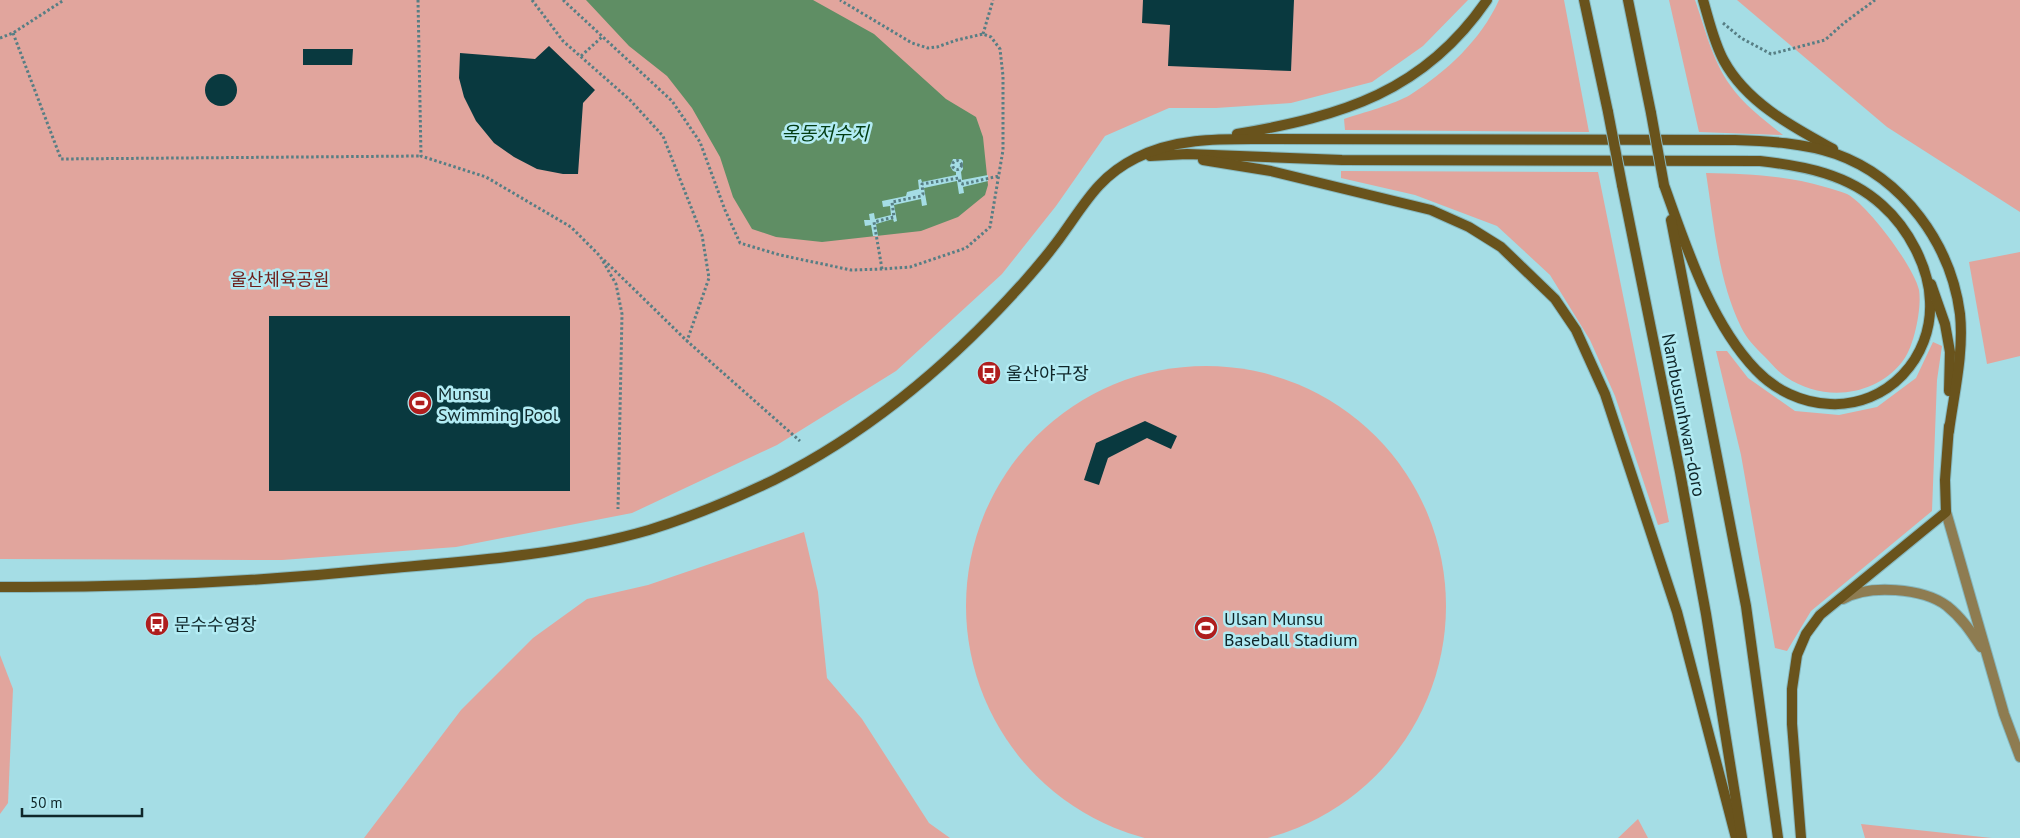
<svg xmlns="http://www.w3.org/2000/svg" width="2020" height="838" viewBox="0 0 2020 838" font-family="'PT Sans','Noto Sans KR',sans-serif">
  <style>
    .green { fill: #e1a59d }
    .water { fill: #5f8e64 }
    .pier { fill: #a5dde5 }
    .building { fill: #09393f }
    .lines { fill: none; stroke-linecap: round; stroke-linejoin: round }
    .lane-casing { stroke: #87b8bf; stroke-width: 12 }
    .secondary-casing { stroke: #87b8bf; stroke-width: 12 }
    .path { stroke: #577e84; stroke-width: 3; stroke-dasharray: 2.5 2.5; stroke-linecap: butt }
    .lane { stroke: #8e7c51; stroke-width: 10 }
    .secondary { stroke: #69531c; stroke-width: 10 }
    .secondary-bridge-casing { stroke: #87b8bf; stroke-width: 12; stroke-linecap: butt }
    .secondary-bridge { stroke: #69531c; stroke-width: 10 }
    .labels { text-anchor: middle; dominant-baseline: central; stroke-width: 5; stroke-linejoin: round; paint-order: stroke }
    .park-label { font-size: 18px; fill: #6e1f1b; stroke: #b2ebf3 }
    .poi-label { font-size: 18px; fill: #0f2629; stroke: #b2ebf3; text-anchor: start }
    .street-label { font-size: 18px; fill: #0f2629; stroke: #b2ebf3 }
    .water-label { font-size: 19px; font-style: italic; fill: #023c12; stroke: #b2ebf3 }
  </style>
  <rect width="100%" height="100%" fill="#a5dde5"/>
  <g class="green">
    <polygon points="0,0 1468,0 1423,46 1372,82 1291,103 1216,108 1169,108 1105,136 1056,206 1002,274 896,371 777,445 632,513 456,547 282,560 0,559"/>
    <path d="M1499,0H1564L1589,132L1345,130L1344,119C1362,113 1395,104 1410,95C1446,72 1481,40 1499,0Z"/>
    <path d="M1669,0H1695C1705,28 1712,60 1730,85C1744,105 1764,120 1783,135L1699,132Z"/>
    <polygon points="1737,0 2020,0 2020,212 1887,127"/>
    <polygon points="1341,171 1598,172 1669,522 1658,525 1615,396 1590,340 1550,275 1497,226 1415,195 1341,178"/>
    <path d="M1706,173C1747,174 1785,175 1825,187C1832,189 1840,191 1847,194C1868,205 1914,267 1919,290C1922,308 1914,348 1902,362C1874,397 1823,402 1786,377C1778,372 1771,363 1764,356C1756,348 1746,338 1741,327C1718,280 1714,224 1706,173Z"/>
    <polygon points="2020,252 2020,356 1987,364 1969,262"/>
    <polygon points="1933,342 1942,346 1937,380 1932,511 1811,611 1787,651 1775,648 1741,455 1716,351 1727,351 1748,378 1795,411 1839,415 1877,407 1916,378"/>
    <circle cx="1206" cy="606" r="240"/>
    <polygon points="804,532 818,592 827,678 862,719 929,823 950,838 364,838 461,710 533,638 587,599 648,585"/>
    <polygon points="0,655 13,689 8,803 0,814"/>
    <polygon points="1638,819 1648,838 1618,838"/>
    <polygon points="1861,824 1992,838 1865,838"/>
  </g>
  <polygon class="water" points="586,0 813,0 874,34 946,99 976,117 983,137 988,185 985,195 958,217 921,231 822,242 776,237 752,229 733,197 720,157 692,108 667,76 629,46"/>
  <polygon class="pier" points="953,159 961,159 963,161 963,169 961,172 962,180 988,175 988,181 963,187 964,193 959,194 957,181 924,188 927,205 922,206 921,199 894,205 897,221 894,222 893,219 876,224 878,236 873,236 871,225 865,226 864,220 870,220 869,214 874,213 875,219 891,215 890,206 883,207 882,201 906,196 907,192 919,189 918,180 921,179 922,182 956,175 956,172 953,171 950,166"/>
  <g class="building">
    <polygon points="1143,0 1294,0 1291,71 1168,66 1170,25 1142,23"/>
    <polygon points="549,46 595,90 583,103 578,174 563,174 537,169 514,157 494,143 476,121 464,97 459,78 460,53 535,59"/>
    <polygon points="303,49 353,49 352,65 303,65"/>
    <circle cx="221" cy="90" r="16"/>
    <rect x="269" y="316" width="301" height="175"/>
    <polygon points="1145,421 1177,436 1171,449 1147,438 1108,458 1099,485 1084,480 1096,443"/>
  </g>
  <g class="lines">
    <g class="lane-casing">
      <g id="lane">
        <polyline points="1946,512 2004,714 2020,757"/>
        <path d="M1843,599C1869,584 1923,588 1947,606C1962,618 1971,632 1981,647"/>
      </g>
    </g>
    <g class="secondary-casing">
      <g id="secondary">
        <polyline points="1584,0 1608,112"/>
        <polyline points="1628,0 1651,113"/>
        <path d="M1703,0C1709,20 1714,43 1724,61C1747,103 1793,127 1833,149"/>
        <path d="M1237,134C1342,116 1424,92 1487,0"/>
        <path d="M1150,156L1187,154L1342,160L1760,161C1804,166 1848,174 1882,205C1908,228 1929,267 1930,301C1933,358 1887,407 1830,404C1802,403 1775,390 1756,370C1710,322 1686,246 1664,185"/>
        <polyline points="1203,160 1271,171 1431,210 1469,227 1501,247 1555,299 1576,330 1605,394 1677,612 1736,838"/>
        <polyline points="1622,185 1680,472 1706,614 1742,838"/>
        <polyline points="1671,220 1746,606 1778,838"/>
        <polyline points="1931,284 1945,324 1950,352 1949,391"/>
        <path d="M0,587C128,588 255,582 382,569C471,561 563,555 649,530C691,517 734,499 774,480C868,433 953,361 1023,283C1039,265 1054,247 1067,228C1088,198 1102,175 1136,158C1177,137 1223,139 1268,139L1735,140C1768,141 1804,143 1836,154C1903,178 1951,244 1960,314C1964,353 1954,393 1949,431"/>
        <polyline points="1801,838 1792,724 1792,689 1797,655 1806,634 1820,615 1946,512 1945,480 1949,426"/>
      </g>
    </g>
    <g class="path">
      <polyline points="418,0 421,156 486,177 571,227 600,256 616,284 622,314 618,509"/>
      <polyline points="532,0 563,41 630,100 663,136 702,235 709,278 687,341"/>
      <polyline points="563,0 672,101 700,142 725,210 740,243 780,255 851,270 882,269 910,267 966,248 990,227 1003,150 1003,76 1000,49 991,37 983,34 957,40 937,47 928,48 912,43 840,0"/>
      <polyline points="1723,23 1741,38 1771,54 1825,40 1844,23 1875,0"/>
      <polyline points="13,33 61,159 421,156"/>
      <polyline points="983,34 993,0"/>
      <polyline points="0,38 13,33 64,0"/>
      <polyline points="581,56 602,37"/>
      <circle cx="957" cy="165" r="4.5"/>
      <polyline points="604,260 687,341 800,441"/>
      <polyline points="882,269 874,222 894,217 892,202 921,196 923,194 922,184 959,178 960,183 963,184 999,176"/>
    </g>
    <use href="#lane" class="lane"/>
    <use href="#secondary" class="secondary"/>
    <g class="secondary-bridge-casing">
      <g id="secondary-bridge">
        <polyline points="1608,112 1622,185"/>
        <polyline points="1651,113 1664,185"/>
      </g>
    </g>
    <use href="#secondary-bridge" class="secondary-bridge"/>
  </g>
  <defs>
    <g id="bus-disc" transform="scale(1.25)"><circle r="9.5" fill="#af1e1e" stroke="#b2ebf3"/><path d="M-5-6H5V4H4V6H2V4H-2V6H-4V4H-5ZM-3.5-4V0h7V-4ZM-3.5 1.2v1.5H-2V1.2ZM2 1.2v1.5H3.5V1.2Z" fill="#fff"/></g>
    <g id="stadium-disc" transform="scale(1.25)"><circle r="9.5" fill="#af1e1e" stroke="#b2ebf3"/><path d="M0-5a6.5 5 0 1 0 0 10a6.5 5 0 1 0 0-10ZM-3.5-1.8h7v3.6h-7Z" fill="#fff"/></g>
  </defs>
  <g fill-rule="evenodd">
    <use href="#bus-disc" x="989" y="373"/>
    <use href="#stadium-disc" x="420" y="403"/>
    <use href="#bus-disc" x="157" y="624"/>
    <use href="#stadium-disc" x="1206" y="628"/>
  </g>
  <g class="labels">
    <g class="park-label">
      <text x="280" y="279">울산체육공원</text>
    </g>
    <g class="poi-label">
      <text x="1006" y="373">울산야구장</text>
      <text x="438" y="393">Munsu<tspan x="438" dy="21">Swimming Pool</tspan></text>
      <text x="1224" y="618">Ulsan Munsu<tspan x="1224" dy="21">Baseball Stadium</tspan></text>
      <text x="174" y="624">문수수영장</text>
    </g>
    <g class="street-label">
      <text transform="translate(1684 415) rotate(79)">Nambusunhwan-doro</text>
    </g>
    <g class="water-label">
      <text x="825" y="133">옥동저수지</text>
    </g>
  </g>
  <path d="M22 808v8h120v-8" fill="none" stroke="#0f2629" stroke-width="2.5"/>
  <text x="30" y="808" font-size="15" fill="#0f2629" stroke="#b2ebf3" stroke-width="4" paint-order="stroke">50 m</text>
</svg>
